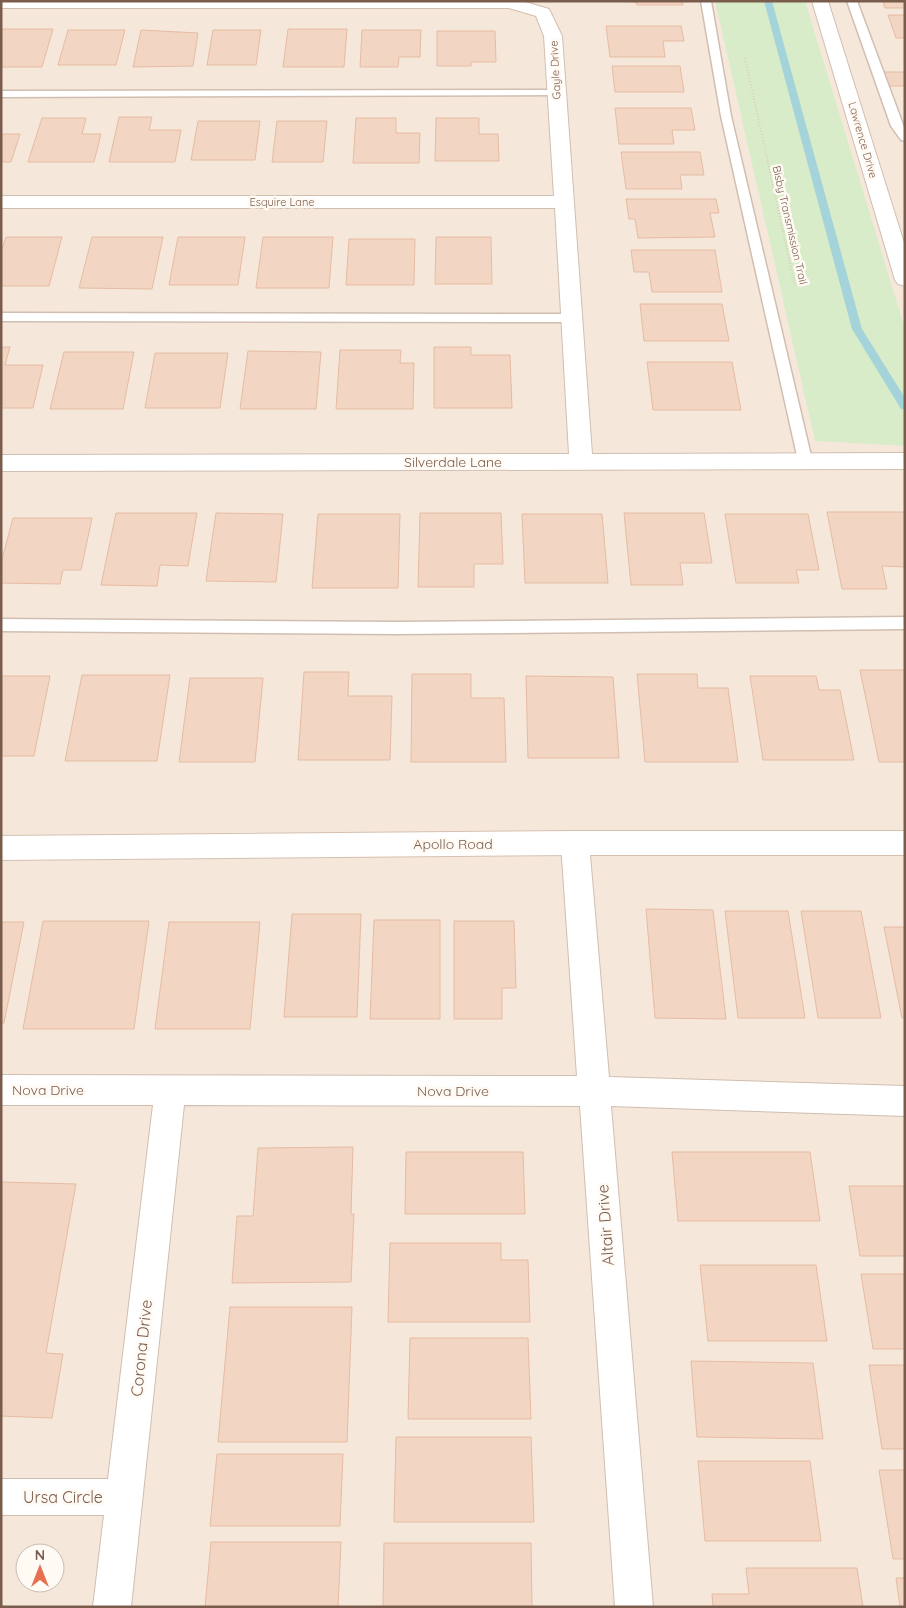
<svg xmlns="http://www.w3.org/2000/svg" width="906" height="1608" viewBox="0 0 906 1608" font-family="Quicksand,sans-serif">
  <style>
    .residential { fill: #f5e8da; fill-rule: evenodd }
    .green { fill: #d8ecc9 }
    .lines { fill: none; stroke-linecap: round; stroke-linejoin: round }
    .stream { fill: #a5d3da; fill-rule: evenodd }
    .building { fill: #f3d5c3; stroke: #e6bba3 }
    .lane-casing { stroke: #d1beb0; stroke-width: 3 }
    .street-casing { stroke: #d1beb0; stroke-width: 2 }
    .secondary-casing { stroke: #d6c0b0; stroke-width: 2 }
    .path { stroke: #d9b8a5; stroke-width: 2; stroke-dasharray: 0.5 2.5; stroke-linecap: butt }
    .lane { fill: #fff; fill-rule: evenodd }
    .street { fill: #fff; fill-rule: evenodd }
    .secondary { fill: #fff; fill-rule: evenodd }
    .labels { text-anchor: middle; dominant-baseline: central; stroke-width: 5; stroke-linejoin: round; paint-order: stroke }
    .far-street-label { font-size: 11px; fill: #7a5c4d; stroke: #fffaf3 }
    .street-label { font-size: 14px; fill: #7a5c4d; stroke: #fffaf3 }
    .near-street-label { font-size: 16px; fill: #7a5c4d; stroke: #fffaf3 }
  </style>
  <rect width="100%" height="100%" fill="#fdf6ec"/>
  <path class="residential" d="M1,1H905V1607H1ZM25,1553H55V1583H25Z"/>
  <polygon class="green" points="715,1 805,1 905,329 905,446 815,441"/>
  <g class="lines">
    <polygon class="stream" points="764,1 772,1 862,329 905,398 905,410 901,409 852,329"/>
  </g>
  <g class="building">
    <polygon points="616,1 682,1 683,5 637,5 636,2"/>
    <polygon points="883,1 905,1 905,8 885,8"/>
    <polygon points="888,15 905,15 905,38 896,38"/>
    <polygon points="606,26 681,26 684,41 663,41 665,57 610,57"/>
    <polygon points="1,29 53,29 42,67 1,67"/>
    <polygon points="288,29 347,29 344,67 283,67"/>
    <polygon points="68,30 125,30 116,65 58,65"/>
    <polygon points="141,30 198,33 193,66 133,67"/>
    <polygon points="213,30 261,30 256,65 207,65"/>
    <polygon points="362,30 421,30 420,57 399,57 398,67 360,67"/>
    <polygon points="437,31 495,31 496,62 471,62 471,66 437,66"/>
    <polygon points="612,66 680,66 684,92 615,92"/>
    <polygon points="882,72 905,72 905,86 886,86"/>
    <polygon points="615,108 691,108 695,130 672,130 674,144 619,144"/>
    <polygon points="119,117 152,117 149,130 181,130 175,162 109,162"/>
    <polygon points="42,118 86,118 82,134 101,134 94,162 28,162"/>
    <polygon points="356,118 396,118 396,133 420,133 419,163 353,163"/>
    <polygon points="436,118 479,118 479,134 498,134 499,161 435,161"/>
    <polygon points="198,121 260,121 255,160 191,160"/>
    <polygon points="277,121 327,121 323,162 272,162"/>
    <polygon points="1,134 20,134 11,162 1,162"/>
    <polygon points="621,152 700,152 704,175 680,175 682,189 626,189"/>
    <polygon points="626,199 716,199 719,213 710,213 715,237 638,238 635,219 629,219"/>
    <polygon points="6,237 62,237 49,286 1,286 1,252"/>
    <polygon points="92,237 163,237 152,289 79,288"/>
    <polygon points="178,237 245,237 238,285 169,285"/>
    <polygon points="263,237 333,237 329,288 256,288"/>
    <polygon points="436,237 491,237 492,284 435,284"/>
    <polygon points="349,239 415,239 414,285 346,285"/>
    <polygon points="631,250 715,250 722,292 652,292 649,272 634,272"/>
    <polygon points="640,304 722,304 729,341 644,341"/>
    <polygon points="1,347 10,347 5,365 43,365 33,408 1,408"/>
    <polygon points="434,347 471,347 471,355 510,355 512,408 434,408"/>
    <polygon points="340,350 401,350 400,363 414,363 413,409 336,409"/>
    <polygon points="248,351 321,352 316,409 240,409"/>
    <polygon points="64,352 134,352 123,409 50,409"/>
    <polygon points="155,353 228,353 220,408 145,408"/>
    <polygon points="647,362 732,362 741,410 653,410"/>
    <polygon points="827,512 905,512 905,567 882,566 887,589 842,589"/>
    <polygon points="116,513 197,513 188,566 160,565 157,586 101,585"/>
    <polygon points="216,513 283,514 276,582 206,581"/>
    <polygon points="420,513 501,513 503,564 474,564 474,587 418,587"/>
    <polygon points="624,513 704,513 712,563 680,563 683,585 631,585"/>
    <polygon points="318,514 400,514 398,588 312,588"/>
    <polygon points="522,514 602,514 608,583 525,583"/>
    <polygon points="725,514 808,514 819,570 796,570 799,583 736,583"/>
    <polygon points="13,518 92,518 81,570 63,570 60,584 1,583 1,563"/>
    <polygon points="860,670 905,670 905,762 879,762"/>
    <polygon points="304,672 349,672 348,696 392,696 390,760 298,760"/>
    <polygon points="412,674 471,674 471,698 504,698 506,762 411,762"/>
    <polygon points="637,674 697,674 698,688 728,688 738,762 645,762"/>
    <polygon points="82,675 170,675 157,761 65,761"/>
    <polygon points="1,676 50,676 34,756 1,756"/>
    <polygon points="526,676 613,677 619,758 528,758"/>
    <polygon points="750,676 816,676 819,690 840,690 854,760 763,760"/>
    <polygon points="190,678 263,678 255,762 179,762"/>
    <polygon points="646,909 713,910 726,1019 655,1018"/>
    <polygon points="725,911 788,911 805,1018 738,1018"/>
    <polygon points="801,911 861,911 881,1018 818,1018"/>
    <polygon points="292,914 361,914 357,1017 284,1017"/>
    <polygon points="374,920 440,920 440,1019 370,1019"/>
    <polygon points="43,921 149,921 134,1029 23,1029"/>
    <polygon points="454,921 514,921 516,988 502,988 502,1019 454,1019"/>
    <polygon points="1,922 24,922 4,1023 1,1023"/>
    <polygon points="169,922 260,922 250,1029 155,1029"/>
    <polygon points="884,927 905,927 905,1018 902,1018"/>
    <polygon points="353,1147 351,1214 354,1214 351,1282 232,1283 237,1216 253,1216 258,1148"/>
    <polygon points="406,1152 523,1152 525,1214 405,1214"/>
    <polygon points="672,1152 810,1152 820,1221 678,1221"/>
    <polygon points="1,1182 76,1184 46,1353 63,1354 52,1418 1,1416"/>
    <polygon points="849,1186 905,1186 905,1256 860,1256"/>
    <polygon points="390,1243 501,1243 501,1260 528,1260 530,1322 388,1322"/>
    <polygon points="700,1265 816,1265 827,1341 708,1341"/>
    <polygon points="861,1274 905,1274 905,1349 873,1349"/>
    <polygon points="230,1307 352,1307 347,1442 218,1442"/>
    <polygon points="410,1338 528,1338 531,1419 408,1419"/>
    <polygon points="691,1361 813,1363 823,1439 697,1437"/>
    <polygon points="869,1365 905,1365 905,1449 882,1449"/>
    <polygon points="396,1437 531,1437 534,1522 394,1522"/>
    <polygon points="217,1454 343,1454 340,1526 210,1526"/>
    <polygon points="698,1461 810,1461 821,1541 705,1541"/>
    <polygon points="879,1470 905,1470 905,1559 893,1559"/>
    <polygon points="211,1542 341,1542 338,1607 205,1607"/>
    <polygon points="384,1543 531,1543 532,1607 383,1607"/>
    <polygon points="746,1568 857,1568 863,1607 713,1607 712,1594 749,1594"/>
    <polygon points="896,1578 905,1578 905,1607 900,1607"/>
  </g>
  <g class="lines">
    <g class="lane-casing">
      <g id="lane">
        <polygon points="701,1 711,1 731,116 812,460 805,465 798,460 721,116"/>
        <polygon points="847,1 857,1 905,130 905,141 901,140 891,126"/>
        <polygon points="556,90 560,91 560,95 1,97 1,91"/>
        <polygon points="1,313 571,314 577,318 571,322 1,321"/>
        <polygon points="905,617 905,629 397,634 1,631 1,619 397,622"/>
      </g>
    </g>
    <g class="street-casing">
      <g id="street">
        <polygon points="1,1 522,1 549,9 562,36 592,454 905,453 905,469 1,471 1,455 569,454 555,208 1,208 1,196 554,196 544,36 536,16 509,8 1,8"/>
        <polygon points="812,1 828,1 905,246 905,286 898,284 895,280"/>
        <polygon points="575,831 585,835 589,843 609,1077 905,1086 905,1116 611,1106 653,1607 615,1607 580,1106 184,1105 131,1607 93,1607 104,1515 1,1515 1,1479 108,1479 153,1105 1,1105 1,1075 577,1076 561,843 565,835"/>
      </g>
    </g>
    <g class="secondary-casing">
      <polygon id="secondary" points="575,831 905,831 905,855 575,855 1,860 1,836"/>
    </g>
    <polyline class="path" points="745,58 795,286"/>
    <use href="#lane" class="lane"/>
    <use href="#street" class="street"/>
    <use href="#secondary" class="secondary"/>
  </g>
  <g class="labels">
    <g class="far-street-label">
      <text transform="translate(555 70) rotate(-93)">Gayle Drive</text>
      <text transform="translate(863 140) rotate(74)">Lawrence Drive</text>
      <text x="282" y="202">Esquire Lane</text>
      <text transform="translate(790 225) rotate(77)">Bisby Transmission Trail</text>
    </g>
    <g class="street-label">
      <text x="453" y="462">Silverdale Lane</text>
      <text x="453" y="844">Apollo Road</text>
      <text x="48" y="1090">Nova Drive</text>
      <text x="453" y="1091">Nova Drive</text>
    </g>
    <g class="near-street-label">
      <text transform="translate(605 1225) rotate(-94)">Altair Drive</text>
      <text transform="translate(141 1348) rotate(-84)">Corona Drive</text>
      <text x="63" y="1497">Ursa Circle</text>
    </g>
  </g>
  <rect width="906" height="1608" fill="none" stroke="#7a5c4d" stroke-width="5"/>
  <g transform="translate(40 1568)"><circle r="24" fill="#fffaf3" stroke="#cabbb1"/>
  <path d="M0-4L9 19L0 12L-9 19Z" fill="#e76f51"/>
  <text y="-8" font-size="14" font-weight="bold" text-anchor="middle" fill="#7a5c4d">N</text>
  </g>
</svg>
